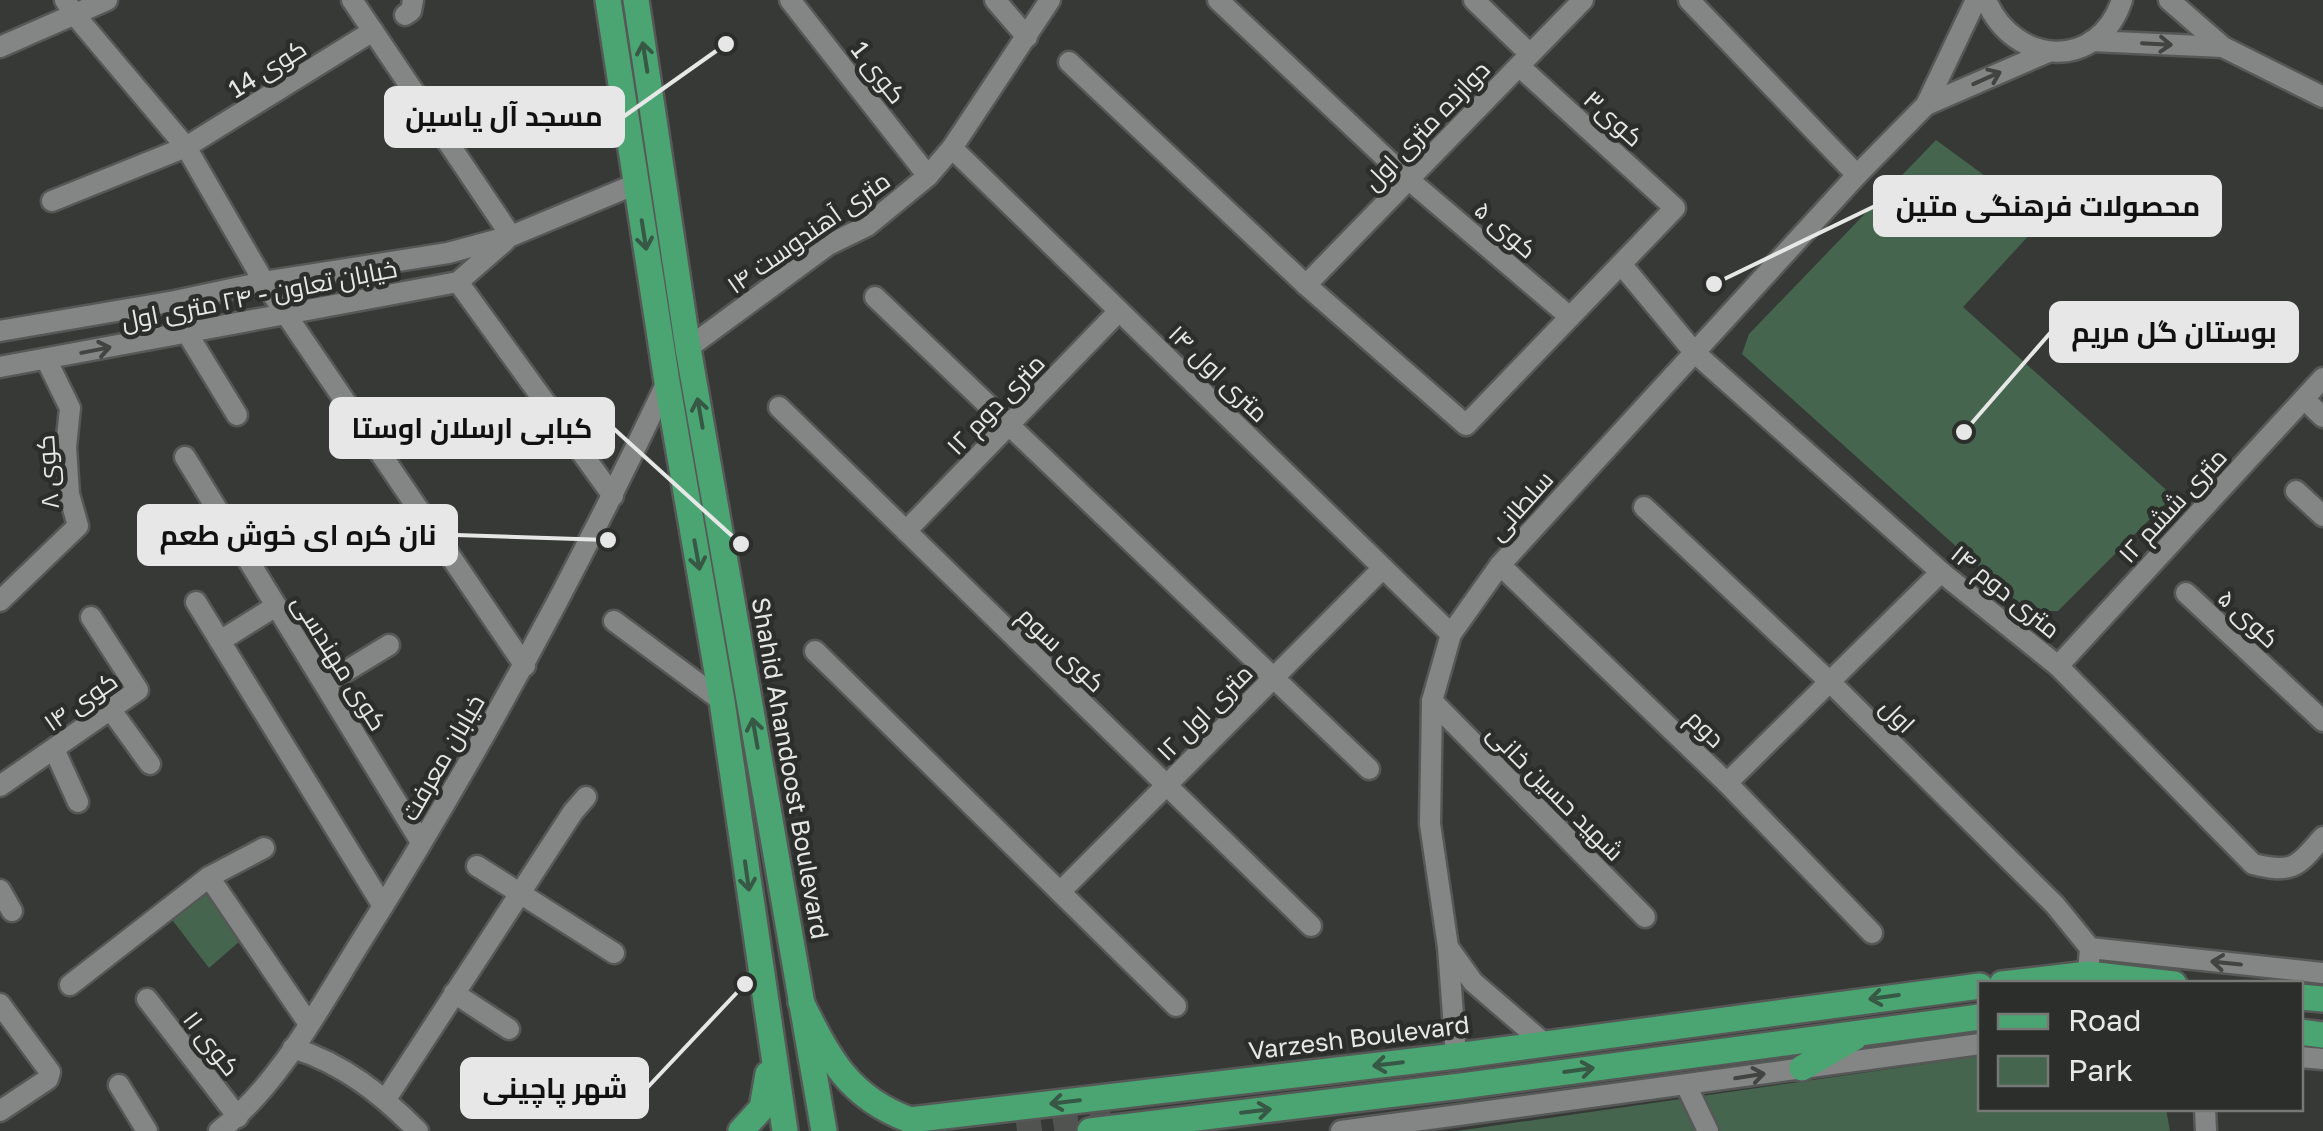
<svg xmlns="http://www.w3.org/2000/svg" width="2323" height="1131" viewBox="0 0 2323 1131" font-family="'Golos Text',Cairo,sans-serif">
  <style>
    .green { fill: #45654e }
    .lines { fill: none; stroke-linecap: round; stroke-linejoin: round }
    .major-tunnel { stroke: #505350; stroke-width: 25; stroke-dasharray: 25 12; stroke-linecap: butt }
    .minor-casing { stroke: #555856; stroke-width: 25 }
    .major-casing { stroke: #555856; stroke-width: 30 }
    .minor { stroke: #838684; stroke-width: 20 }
    .major { stroke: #4aa573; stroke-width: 25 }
    .oneway { stroke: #424442 }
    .oneway2 { stroke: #365845 }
    .labels { text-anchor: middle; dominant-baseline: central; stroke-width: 9; stroke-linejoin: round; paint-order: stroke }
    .street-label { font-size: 25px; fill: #e6e7e6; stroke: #2c2e2c }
    .leader { fill: none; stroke: #e6e7e6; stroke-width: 4 }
    .callout-dot { fill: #e6e7e6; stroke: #2c2e2c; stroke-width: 4 }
    .callout { fill: #e6e7e6; stroke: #e6e7e6; stroke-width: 4 }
    .callout-label { font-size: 28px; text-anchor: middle; font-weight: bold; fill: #111 }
  </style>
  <rect width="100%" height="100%" fill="#363936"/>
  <g class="green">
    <polygon points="1936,140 2044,219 1963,307 2173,496 2058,611 2035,611 2019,603 1742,354 1749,334"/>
    <polygon points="206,890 240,941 209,968 170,917"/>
    <polygon points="1980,1056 1980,1108 2166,1109 2170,1131 1457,1131"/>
  </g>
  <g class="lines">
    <polyline class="major-tunnel" points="1017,1131 1111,1119"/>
    <g class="minor-casing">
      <g id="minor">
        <polyline points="65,0 74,14 186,147 264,282 525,666"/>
        <polyline points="352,0 511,236"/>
        <polyline points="790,0 928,176"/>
        <polyline points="995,0 1027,37"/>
        <polyline points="1218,0 1408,179 1570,317"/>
        <polyline points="1474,0 1530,54"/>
        <polyline points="1689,0 1857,175"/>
        <path d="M1986,0C2014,66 2098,72 2122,0"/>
        <polyline points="2169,0 2223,47 2323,97"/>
        <polyline points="405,15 411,11 413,0"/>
        <polyline points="2092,41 2223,47"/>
        <polyline points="0,47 107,0"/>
        <polyline points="1069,62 1306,285 1466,425 1675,208 1519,66"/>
        <polyline points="1926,105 2048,52"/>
        <polyline points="952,148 1451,634"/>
        <polyline points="52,201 186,147 373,31"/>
        <path d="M1621,264L1694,352L1941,572L2058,666L2253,864C2293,874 2297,867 2323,837"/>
        <polyline points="458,282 613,496"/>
        <polyline points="1306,285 1583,0"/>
        <polyline points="875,297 1369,769"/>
        <polyline points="0,331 175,301 264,282 448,253 511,236 636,184"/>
        <polyline points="187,333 237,415"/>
        <polyline points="688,348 828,245 867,226 928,176 952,148 1050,0"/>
        <polyline points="0,367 458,282 505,241"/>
        <polyline points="2304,399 2323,417"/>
        <polyline points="779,407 1311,926"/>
        <polyline points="185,457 421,842"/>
        <polyline points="2296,491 2323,516"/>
        <polyline points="1644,507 1831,683 2055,905 2090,948 2088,974"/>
        <polyline points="906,531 1119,311"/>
        <polyline points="1500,565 1727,783 1872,933"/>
        <polyline points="2186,593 2323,721"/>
        <polyline points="0,601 78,526 69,494 66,447 70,408 46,359"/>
        <polyline points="196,602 383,906"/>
        <polyline points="614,621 722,701"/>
        <polyline points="220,641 276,606"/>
        <polyline points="815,651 1176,1006"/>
        <polyline points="2058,666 2323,378"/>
        <polyline points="325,684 389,645"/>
        <polyline points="1432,701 1645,917"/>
        <polyline points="111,710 150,764"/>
        <polyline points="54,749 78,802"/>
        <polyline points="1727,783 1941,572"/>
        <polyline points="0,786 138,690 91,617"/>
        <polyline points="477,866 614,953"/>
        <polyline points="209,877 309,1024"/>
        <polyline points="0,890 12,911"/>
        <polyline points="1060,892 1383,568"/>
        <polyline points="1448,947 1473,982 1545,1044"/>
        <polyline points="2090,948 2323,973"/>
        <polyline points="70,985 209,877 264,848"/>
        <polyline points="454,993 509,1029"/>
        <polyline points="147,999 238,1117"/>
        <polyline points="0,1004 50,1072 48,1079 0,1111"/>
        <path d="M293,1048C344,1064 381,1094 418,1131"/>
        <polyline points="1456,1056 1448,947 1430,824 1432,701 1451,634 1500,565 1857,175 1926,105 1976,0"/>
        <polyline points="2300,1057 2323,1059"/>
        <polyline points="119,1085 147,1131"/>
        <polyline points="1686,1085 1708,1131"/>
        <polyline points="386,1099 573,812 586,797"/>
        <polyline points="2205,1108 2206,1131"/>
        <path d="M219,1131C278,1087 321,1005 360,943C474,762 576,575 667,382"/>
        <polyline points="1341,1131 1980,1044"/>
      </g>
    </g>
    <g class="major-casing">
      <g id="major">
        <polyline points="608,0 667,382 722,701 785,1131"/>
        <polyline points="636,0 688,348 824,1131"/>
        <polyline points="2002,984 2088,974 2174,984"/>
        <polyline points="2300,997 2323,999"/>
        <path d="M801,1002C829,1058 848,1097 910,1120L1456,1056L1980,986"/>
        <polyline points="2300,1032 2323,1035"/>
        <polyline points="1802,1068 1854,1038"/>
        <polyline points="741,1131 762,1108 768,1074"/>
        <polyline points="1090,1131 1461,1086 1980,1017"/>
      </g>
    </g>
    <use href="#minor" class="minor"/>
    <use href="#major" class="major"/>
  </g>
  <defs><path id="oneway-shaft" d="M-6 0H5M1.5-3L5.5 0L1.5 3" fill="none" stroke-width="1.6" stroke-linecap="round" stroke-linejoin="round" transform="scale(2.5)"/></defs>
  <g class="oneway">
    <use href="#oneway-shaft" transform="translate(2157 44) rotate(3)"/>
    <use href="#oneway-shaft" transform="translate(1987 78) rotate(-24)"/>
    <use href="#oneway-shaft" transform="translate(96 350) rotate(-11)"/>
    <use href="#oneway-shaft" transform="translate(2226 963) rotate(-174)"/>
    <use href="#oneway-shaft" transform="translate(1750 1076) rotate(-9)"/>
  </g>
  <g class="oneway2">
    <use href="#oneway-shaft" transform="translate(645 57) rotate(-99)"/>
    <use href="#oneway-shaft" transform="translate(644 235) rotate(81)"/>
    <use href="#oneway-shaft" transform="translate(700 413) rotate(-100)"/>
    <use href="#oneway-shaft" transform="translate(697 555) rotate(80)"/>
    <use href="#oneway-shaft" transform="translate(755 733) rotate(-100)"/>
    <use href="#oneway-shaft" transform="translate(747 876) rotate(82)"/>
    <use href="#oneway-shaft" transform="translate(1884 997) rotate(172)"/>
    <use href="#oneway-shaft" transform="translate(1388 1064) rotate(173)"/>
    <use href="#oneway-shaft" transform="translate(1579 1070) rotate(-8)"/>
    <use href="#oneway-shaft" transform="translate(1065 1102) rotate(173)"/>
    <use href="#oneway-shaft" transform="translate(1256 1111) rotate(-7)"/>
  </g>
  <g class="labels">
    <g class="street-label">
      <text transform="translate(267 68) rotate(-32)">کوی 14</text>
      <text transform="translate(879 72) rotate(52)">کوی 1</text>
      <text transform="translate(1614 118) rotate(42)">کوی۳</text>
      <text transform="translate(1426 125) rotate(-46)">دوازده متری اول</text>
      <text transform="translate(1506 229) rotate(41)">کوی ۵</text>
      <text transform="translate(808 232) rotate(-35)">۱۴ متری آهندوست</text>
      <text transform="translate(259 294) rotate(-11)">خیابان تعاون - ۲۴ متری اول</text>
      <text transform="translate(1219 373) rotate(44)">۱۴ متری اول</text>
      <text transform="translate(995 404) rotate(-46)">۱۲ متری دوم</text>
      <text transform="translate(47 472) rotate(-94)">کوی ۸</text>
      <text transform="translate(1520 505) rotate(-48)">سلطانی</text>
      <text transform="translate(2172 505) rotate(-47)">۱۲ متری ششم</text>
      <text transform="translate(2006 591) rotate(39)">۱۴ متری دوم</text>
      <text transform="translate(2249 618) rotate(43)">کوی ۵</text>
      <text transform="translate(1062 649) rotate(44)">کوی سوم</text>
      <text transform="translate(340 662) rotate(58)">کوی مهندسی</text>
      <text transform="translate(80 701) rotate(-35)">کوی ۱۴</text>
      <text transform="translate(1204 712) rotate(-45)">۱۲ متری اول</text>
      <text transform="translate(1898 715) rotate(45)">اول</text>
      <text transform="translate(1706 728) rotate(44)">دوم</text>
      <text transform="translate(442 757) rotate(-60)">خیابان معرفت</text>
      <text transform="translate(791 768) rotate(80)">Shahid Ahandoost Boulevard</text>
      <text transform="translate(1556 792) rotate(45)">شهید حسین خانی</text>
      <text transform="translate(1359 1037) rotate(-7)">Varzesh Boulevard</text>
      <text transform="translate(212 1043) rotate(52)">کوی ۱۱</text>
    </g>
  </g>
  <path class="leader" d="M726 44L623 117M1714 284L1875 206M1964 432L2051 332M741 544L613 428M608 540L456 535M745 984L647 1088"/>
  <g class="callout-dot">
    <circle cx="726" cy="44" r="10"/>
    <circle cx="1714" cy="284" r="10"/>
    <circle cx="1964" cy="432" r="10"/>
    <circle cx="741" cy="544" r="10"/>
    <circle cx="608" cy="540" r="10"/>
    <circle cx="745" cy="984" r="10"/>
  </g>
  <g class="callout">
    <rect x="386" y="88" width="237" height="58" rx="10"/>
    <rect x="1875" y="177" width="345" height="58" rx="10"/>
    <rect x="2051" y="303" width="246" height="58" rx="10"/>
    <rect x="331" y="399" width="282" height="58" rx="10"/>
    <rect x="139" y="506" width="317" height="58" rx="10"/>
    <rect x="462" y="1059" width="185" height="58" rx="10"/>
  </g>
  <g class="callout-label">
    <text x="504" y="126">مسجد آل یاسین</text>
    <text x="2048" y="216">محصولات فرهنگی متین</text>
    <text x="2174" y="342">بوستان گل مریم</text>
    <text x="472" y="438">کبابی ارسلان اوستا</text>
    <text x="298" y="545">نان کره ای خوش طعم</text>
    <text x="555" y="1098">شهر پاچینی</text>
  </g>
  <rect x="1978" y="981" width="325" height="130" fill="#2c2e2c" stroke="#767876" stroke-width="2.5"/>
  <rect x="1998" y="1014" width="50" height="15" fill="#4aa573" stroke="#767876" stroke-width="2.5"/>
  <text x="2068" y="1031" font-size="30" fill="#e6e7e6">Road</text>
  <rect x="1998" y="1056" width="50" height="30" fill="#45654e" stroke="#767876" stroke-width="2.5"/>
  <text x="2068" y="1081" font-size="30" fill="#e6e7e6">Park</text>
</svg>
